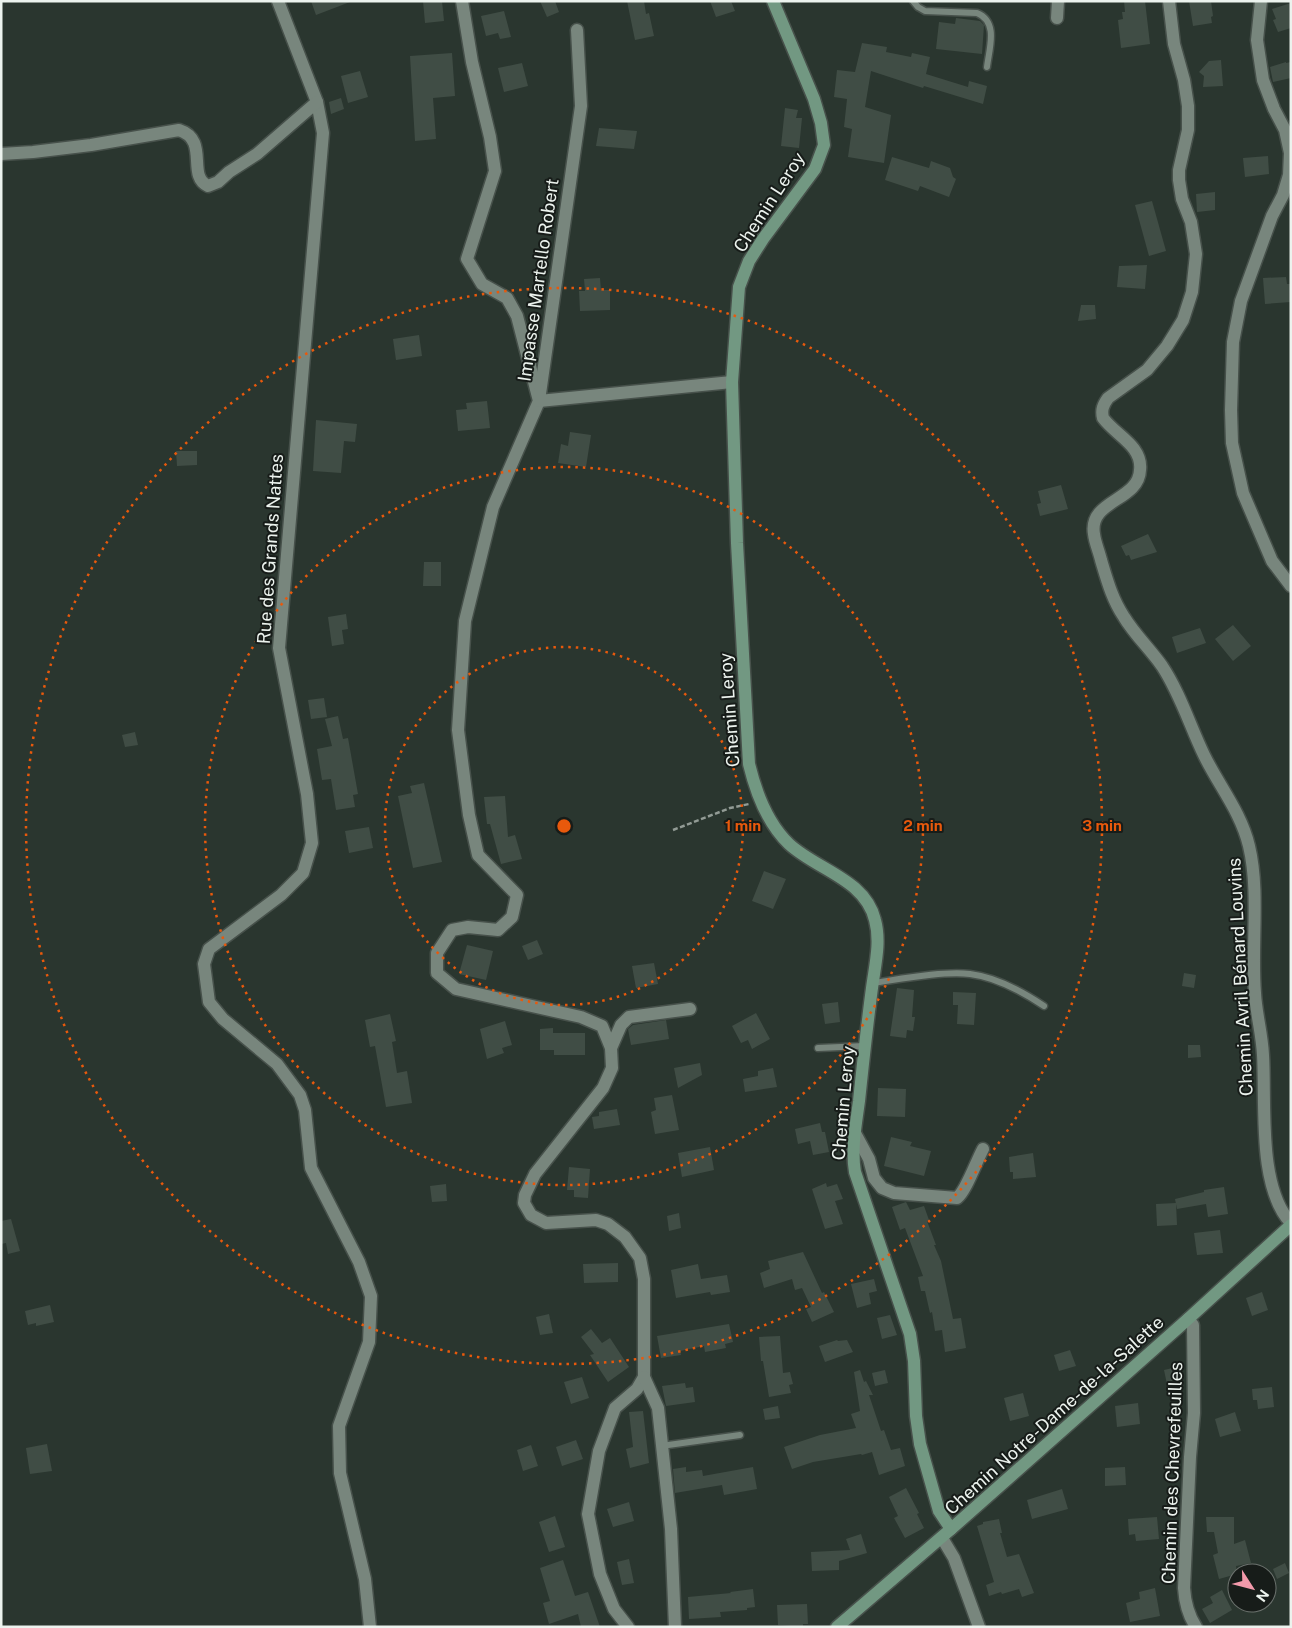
<svg xmlns="http://www.w3.org/2000/svg" width="1292" height="1628" viewBox="0 0 1292 1628" font-family="'Public Sans',sans-serif">
  <style>
    .building { fill: #404d45 }
    .lines { fill: none; stroke-linecap: round; stroke-linejoin: round }
    .lane-casing { stroke: #47514b; stroke-width: 9 }
    .street-casing { stroke: #47514b; stroke-width: 15 }
    .secondary-casing { stroke: #47514b; stroke-width: 15 }
    .path { stroke: #929b95; stroke-width: 2.5; stroke-dasharray: 5 2.5; stroke-linecap: butt }
    .lane { stroke: #78867d; stroke-width: 6 }
    .street { stroke: #78867d; stroke-width: 12 }
    .secondary { stroke: #729882; stroke-width: 12 }
    .ring { fill: none; stroke: #e8590c; stroke-width: 2.5; stroke-dasharray: 2.5 5 }
    .labels { text-anchor: middle; dominant-baseline: central; stroke-width: 4; stroke-linejoin: round; paint-order: stroke }
    .street-label { font-size: 18px; fill: #ecf3ee; stroke: #171c19 }
    .centre { fill: #e8590c; stroke: #171c19; stroke-width: 2.5 }
    .ring-label { font-size: 15px; text-anchor: middle; font-weight: bold; fill: #e8590c; stroke: #171c19; stroke-width: 4; stroke-linejoin: round; paint-order: stroke }
  </style>
  <rect width="100%" height="100%" fill="#2a362f"/>
  <g class="building">
    <polygon points="311,1 350,1 350,2 316,15"/>
    <polygon points="423,1 442,1 444,21 425,23"/>
    <polygon points="540,1 555,1 559,12 547,17"/>
    <polygon points="627,1 644,1 646,14 649,13 654,36 635,40"/>
    <polygon points="710,1 731,1 735,11 716,17"/>
    <polygon points="1124,1 1145,1 1150,44 1121,48 1118,20 1123,19 1122,12 1125,12"/>
    <polygon points="1189,1 1211,1 1213,16 1211,17 1212,23 1193,26"/>
    <polygon points="1291,3 1291,28 1278,32 1273,20 1276,19 1272,9"/>
    <polygon points="504,11 511,37 500,39 498,33 486,36 481,16"/>
    <polygon points="956,18 980,21 984,25 982,54 936,49 939,22 955,24"/>
    <polygon points="862,43 887,47 886,52 911,57 912,53 930,57 926,74 968,87 969,81 987,86 983,104 924,86 923,88 871,71 865,107 891,115 884,163 848,157 852,129 844,127 847,99 834,97 837,70 855,72"/>
    <polygon points="452,53 455,96 433,98 436,139 415,141 410,56"/>
    <polygon points="1221,60 1223,86 1203,87 1204,76 1199,72 1209,61"/>
    <polygon points="1286,62 1286,63 1291,62 1291,78 1273,82 1270,67"/>
    <polygon points="522,63 528,86 504,92 498,68"/>
    <polygon points="360,71 368,97 348,103 341,76"/>
    <polygon points="341,98 344,109 331,114 329,102"/>
    <polygon points="785,108 798,110 796,118 802,118 799,148 781,146"/>
    <polygon points="599,128 637,131 634,149 596,146"/>
    <polygon points="1268,156 1269,174 1245,177 1243,158"/>
    <polygon points="892,157 929,168 931,161 950,168 953,177 956,179 949,197 920,186 918,191 885,180"/>
    <polygon points="1215,192 1215,210 1197,212 1196,194"/>
    <polygon points="1152,201 1166,251 1149,256 1135,205"/>
    <polygon points="1147,265 1145,289 1117,287 1119,266"/>
    <polygon points="1286,277 1287,284 1291,284 1291,302 1265,304 1263,278"/>
    <polygon points="600,278 601,290 610,290 610,310 580,311 579,291 585,291 584,279"/>
    <polygon points="1081,305 1095,305 1096,319 1078,321"/>
    <polygon points="419,335 422,356 396,360 393,339"/>
    <polygon points="487,401 490,428 458,431 456,410 467,409 466,403"/>
    <polygon points="316,420 357,424 355,442 344,441 341,473 313,471"/>
    <polygon points="570,432 591,435 586,467 558,463 561,444 568,446"/>
    <polygon points="176,451 197,451 197,465 177,466"/>
    <polygon points="1061,485 1068,509 1040,516 1037,504 1041,503 1038,491"/>
    <polygon points="1148,534 1157,552 1131,560 1129,555 1126,556 1121,546"/>
    <polygon points="424,562 441,562 441,586 423,586"/>
    <polygon points="346,614 348,629 342,630 344,644 332,646 328,617"/>
    <polygon points="1233,625 1251,646 1233,661 1215,639"/>
    <polygon points="1200,628 1206,643 1177,653 1172,637"/>
    <polygon points="324,698 327,717 311,719 308,700"/>
    <polygon points="338,716 343,739 348,738 358,794 353,795 355,807 336,810 331,779 322,780 317,749 332,746 325,719"/>
    <polygon points="135,732 138,745 125,747 122,735"/>
    <polygon points="424,783 442,862 413,868 398,796 412,793 410,786"/>
    <polygon points="505,796 508,837 515,835 522,859 501,864 490,824 487,824 484,797"/>
    <polygon points="369,827 373,848 349,853 345,831"/>
    <polygon points="764,871 786,879 773,909 752,901"/>
    <polygon points="537,940 543,954 528,960 522,946"/>
    <polygon points="467,945 493,951 486,980 459,974"/>
    <polygon points="654,963 658,984 636,988 632,966"/>
    <polygon points="1184,973 1196,975 1194,988 1182,986"/>
    <polygon points="897,988 914,990 912,1017 915,1017 913,1031 907,1030 906,1038 890,1036"/>
    <polygon points="953,992 976,993 974,1025 957,1024 958,1005 953,1005"/>
    <polygon points="838,1002 840,1022 825,1024 822,1004"/>
    <polygon points="756,1013 770,1039 752,1049 748,1040 741,1043 732,1026"/>
    <polygon points="390,1014 396,1041 392,1042 397,1073 407,1071 412,1103 386,1107 375,1046 370,1047 365,1020"/>
    <polygon points="666,1020 669,1039 631,1045 628,1029 633,1025"/>
    <polygon points="505,1021 512,1045 502,1048 504,1053 487,1059 480,1029"/>
    <polygon points="553,1028 553,1033 585,1033 585,1055 554,1055 554,1050 540,1050 540,1029"/>
    <polygon points="1188,1045 1200,1045 1201,1057 1188,1058"/>
    <polygon points="700,1063 702,1075 678,1088 674,1068"/>
    <polygon points="773,1068 777,1087 745,1092 743,1079 758,1076 758,1071"/>
    <polygon points="878,1088 906,1089 905,1117 877,1116"/>
    <polygon points="672,1095 679,1130 655,1134 651,1112 656,1110 654,1098"/>
    <polygon points="617,1109 620,1125 594,1129 592,1117 599,1116 599,1112"/>
    <polygon points="820,1123 822,1132 825,1132 829,1152 813,1155 810,1141 798,1144 795,1129"/>
    <polygon points="891,1137 912,1142 910,1146 931,1151 924,1176 884,1166"/>
    <polygon points="710,1147 714,1170 682,1177 678,1153"/>
    <polygon points="1033,1153 1036,1177 1013,1179 1013,1172 1010,1172 1009,1157"/>
    <polygon points="569,1167 590,1169 588,1198 574,1197 574,1190 567,1190"/>
    <polygon points="826,1183 827,1187 837,1184 843,1199 835,1201 843,1224 825,1229 812,1189"/>
    <polygon points="446,1184 447,1201 432,1202 430,1186"/>
    <polygon points="1224,1187 1228,1214 1208,1217 1206,1204 1177,1209 1175,1199 1204,1192 1204,1190"/>
    <polygon points="906,1202 910,1210 924,1206 929,1220 927,1221 936,1245 934,1245 941,1261 953,1319 961,1318 966,1348 945,1352 942,1330 935,1331 932,1312 930,1313 925,1291 921,1291 918,1277 923,1276 905,1228 900,1230 892,1207"/>
    <polygon points="1176,1203 1177,1225 1157,1226 1156,1204"/>
    <polygon points="679,1213 681,1228 669,1231 667,1216"/>
    <polygon points="11,1219 20,1251 8,1254 6,1243 1,1244 1,1221"/>
    <polygon points="1220,1230 1223,1253 1197,1255 1194,1233"/>
    <polygon points="803,1252 822,1293 824,1292 834,1312 812,1322 806,1309 811,1307 802,1288 795,1290 792,1279 764,1288 760,1273 770,1269 768,1261"/>
    <polygon points="618,1263 618,1282 584,1283 583,1264"/>
    <polygon points="698,1264 701,1279 727,1275 730,1292 711,1295 710,1292 676,1298 671,1270"/>
    <polygon points="874,1279 877,1291 869,1293 871,1304 857,1308 851,1284"/>
    <polygon points="1262,1292 1268,1310 1252,1316 1246,1298"/>
    <polygon points="50,1305 54,1322 36,1326 36,1323 28,1325 25,1311"/>
    <polygon points="549,1314 553,1333 540,1335 536,1317"/>
    <polygon points="890,1315 897,1335 882,1339 877,1318"/>
    <polygon points="729,1324 733,1342 725,1344 726,1348 705,1352 704,1346 680,1351 681,1355 661,1358 657,1336"/>
    <polygon points="591,1329 602,1343 610,1338 629,1367 608,1382 590,1355 594,1354 581,1337"/>
    <polygon points="780,1336 783,1373 790,1372 793,1384 789,1385 791,1393 769,1397 763,1361 761,1361 759,1337"/>
    <polygon points="837,1340 838,1341 847,1340 853,1352 825,1362 819,1346"/>
    <polygon points="1070,1350 1076,1366 1059,1371 1054,1355"/>
    <polygon points="1177,1367 1181,1387 1168,1389 1164,1370"/>
    <polygon points="860,1370 864,1382 866,1381 873,1395 869,1395 881,1431 884,1430 891,1450 900,1448 905,1466 879,1475 872,1452 862,1455 861,1454 813,1462 792,1469 784,1447 820,1435 856,1428 851,1414 860,1411 854,1372"/>
    <polygon points="885,1370 888,1383 875,1386 872,1373"/>
    <polygon points="582,1377 589,1398 571,1404 564,1382"/>
    <polygon points="685,1383 686,1388 693,1387 695,1402 666,1406 662,1386"/>
    <polygon points="1272,1387 1274,1407 1258,1409 1257,1400 1253,1400 1252,1389"/>
    <polygon points="1023,1393 1029,1416 1010,1421 1004,1398"/>
    <polygon points="1138,1403 1140,1424 1117,1427 1115,1406"/>
    <polygon points="778,1406 780,1418 765,1420 763,1409"/>
    <polygon points="643,1411 649,1463 630,1468 626,1449 633,1447 629,1412"/>
    <polygon points="1235,1412 1241,1431 1220,1437 1215,1419"/>
    <polygon points="576,1440 583,1459 562,1466 556,1447"/>
    <polygon points="47,1444 52,1471 30,1474 26,1448"/>
    <polygon points="531,1445 538,1466 523,1471 517,1450"/>
    <polygon points="686,1467 686,1472 702,1470 703,1476 753,1467 757,1489 724,1495 722,1485 675,1493 673,1469"/>
    <polygon points="1125,1467 1126,1485 1105,1486 1105,1468"/>
    <polygon points="906,1488 919,1513 917,1514 924,1528 905,1538 894,1518 898,1516 889,1497"/>
    <polygon points="1062,1489 1068,1509 1032,1519 1027,1500"/>
    <polygon points="629,1502 634,1521 613,1527 607,1509"/>
    <polygon points="555,1516 565,1547 549,1552 539,1522"/>
    <polygon points="1157,1517 1159,1539 1136,1541 1135,1534 1129,1535 1128,1519"/>
    <polygon points="1206,1517 1234,1517 1234,1544 1245,1540 1251,1563 1236,1566 1237,1574 1219,1579 1213,1555 1218,1553 1214,1532 1207,1532"/>
    <polygon points="999,1519 1002,1533 1000,1533 1007,1557 1019,1554 1034,1593 1022,1597 1019,1589 1002,1594 1001,1592 989,1596 986,1585 994,1582 977,1526 983,1524 983,1522"/>
    <polygon points="861,1534 867,1553 839,1561 839,1570 812,1571 811,1552 850,1550 846,1539"/>
    <polygon points="629,1559 634,1583 622,1585 617,1562"/>
    <polygon points="563,1560 575,1596 588,1592 600,1627 581,1627 578,1614 549,1624 543,1603 550,1601 540,1568"/>
    <polygon points="1285,1563 1289,1573 1277,1579 1273,1569"/>
    <polygon points="1155,1588 1160,1616 1130,1622 1126,1603 1140,1599 1139,1592"/>
    <polygon points="753,1589 755,1607 747,1608 747,1610 720,1612 721,1617 689,1619 688,1597 731,1593 730,1592"/>
    <polygon points="1222,1590 1232,1610 1210,1623 1202,1609 1213,1603 1210,1597"/>
    <polygon points="807,1604 808,1624 803,1624 803,1627 778,1625 777,1605"/>
  </g>
  <g class="lines">
    <g class="lane-casing">
      <g id="lane">
        <path d="M913,1L918,7L925,11L977,13C999,22 989,49 987,67"/>
        <path d="M873,983C901,979 943,971 970,974C996,977 1023,992 1044,1006"/>
        <polyline points="818,1048 864,1046"/>
        <polyline points="661,1446 740,1435"/>
      </g>
    </g>
    <g class="street-casing">
      <g id="street">
        <polyline points="278,1 317,102 323,133 279,648 307,794 312,843 303,873 281,895 209,949 204,964 209,1002 223,1019 277,1064 300,1095 305,1110 311,1168 359,1262 371,1296 369,1342 339,1426 340,1473 365,1579 370,1627"/>
        <polyline points="462,1 472,62 490,137 495,171 467,259 482,284 507,298 517,316 539,401 493,507 465,621 458,730 469,815 478,855 517,895 512,917 498,930 468,927 452,930 437,953 437,973 456,989 581,1017 602,1026 611,1048 612,1068 603,1088 535,1174 525,1195 524,1203 531,1215 546,1223 596,1220 608,1224 625,1237 640,1258 644,1279 644,1377 637,1389 615,1408 599,1451 588,1514 600,1574 614,1609 628,1627"/>
        <path d="M1169,1L1174,44L1184,80L1188,106V130L1179,170V180L1182,199L1191,222L1196,254L1192,292L1183,320L1167,346L1147,370L1108,398C1103,405 1101,410 1103,418C1112,430 1126,438 1134,449C1139,456 1141,462 1140,470C1139,501 1088,500 1094,534C1095,543 1099,551 1101,560C1107,580 1112,599 1124,617C1135,635 1150,649 1162,666C1180,693 1190,726 1204,755C1219,786 1241,812 1249,846C1260,892 1251,946 1255,993C1256,1013 1262,1034 1263,1055C1266,1101 1257,1187 1291,1223"/>
        <polyline points="1261,1 1257,40 1263,80 1274,109 1285,130 1290,153 1289,175 1283,195 1272,216 1241,301 1233,342 1231,410 1232,443 1243,493 1272,561 1291,586"/>
        <polyline points="1057,18 1058,1"/>
        <polyline points="577,30 581,106 539,401 732,382"/>
        <path d="M1,154L33,152L91,145L179,130C210,140 186,176 208,186L218,182L229,172L257,154L317,102"/>
        <polyline points="611,1048 621,1025 629,1017 690,1009"/>
        <path d="M855,1133L869,1159L874,1178L882,1188L894,1193L957,1198C966,1191 976,1162 983,1149"/>
        <path d="M1188,1319L1193,1325L1194,1413L1190,1457L1184,1588C1185,1603 1188,1615 1196,1627"/>
        <polyline points="644,1377 658,1408 671,1529 675,1627"/>
        <polyline points="942,1538 954,1558 979,1627"/>
      </g>
    </g>
    <g class="secondary-casing">
      <g id="secondary">
        <path d="M773,1L814,99L821,123L824,145L815,169L763,239L749,261L739,287L732,382L737,543L749,764C756,793 767,823 789,844C817,870 865,879 875,920C881,942 875,965 872,988C867,1025 863,1063 859,1101C856,1124 851,1149 855,1172L910,1334L914,1361L916,1416L920,1444L939,1511L951,1529"/>
        <polyline points="837,1627 951,1529 1188,1319 1291,1225"/>
      </g>
    </g>
    <polyline class="path" points="673,830 730,808 749,804"/>
    <use href="#lane" class="lane"/>
    <use href="#street" class="street"/>
    <use href="#secondary" class="secondary"/>
  </g>
  <g class="ring">
    <circle cx="564" cy="826" r="179"/>
    <circle cx="564" cy="826" r="359"/>
    <circle cx="564" cy="826" r="538"/>
  </g>
  <g class="labels">
    <g class="street-label">
      <text transform="translate(769 202) rotate(-57)">Chemin Leroy</text>
      <text transform="translate(538 280) rotate(-82)">Impasse Martello Robert</text>
      <text transform="translate(270 549) rotate(-86)">Rue des Grands Nattes</text>
      <text transform="translate(729 710) rotate(-94)">Chemin Leroy</text>
      <text transform="translate(1240 977) rotate(-93)">Chemin Avril Bénard Louvins</text>
      <text transform="translate(843 1103) rotate(-85)">Chemin Leroy</text>
      <text transform="translate(1054 1415) rotate(-42)">Chemin Notre-Dame-de-la-Salette</text>
      <text transform="translate(1172 1473) rotate(-88)">Chemin des Chevrefeuilles</text>
    </g>
  </g>
  <circle cx="564" cy="826" r="8" class="centre"/>
  <g class="ring-label">
    <text x="743" y="831">1 min</text>
    <text x="923" y="831">2 min</text>
    <text x="1102" y="831">3 min</text>
  </g>
  <rect width="1292" height="1628" fill="none" stroke="#ecf3ee" stroke-width="5"/>
  <g transform="translate(1252 1588) rotate(126)"><circle r="24" fill="#171c19" stroke="#6c726e"/>
  <path d="M0-4L9 19L0 12L-9 19Z" fill="#f39aab"/>
  <text y="-8" font-size="14" font-weight="bold" text-anchor="middle" fill="#ecf3ee">N</text>
  </g>
</svg>
